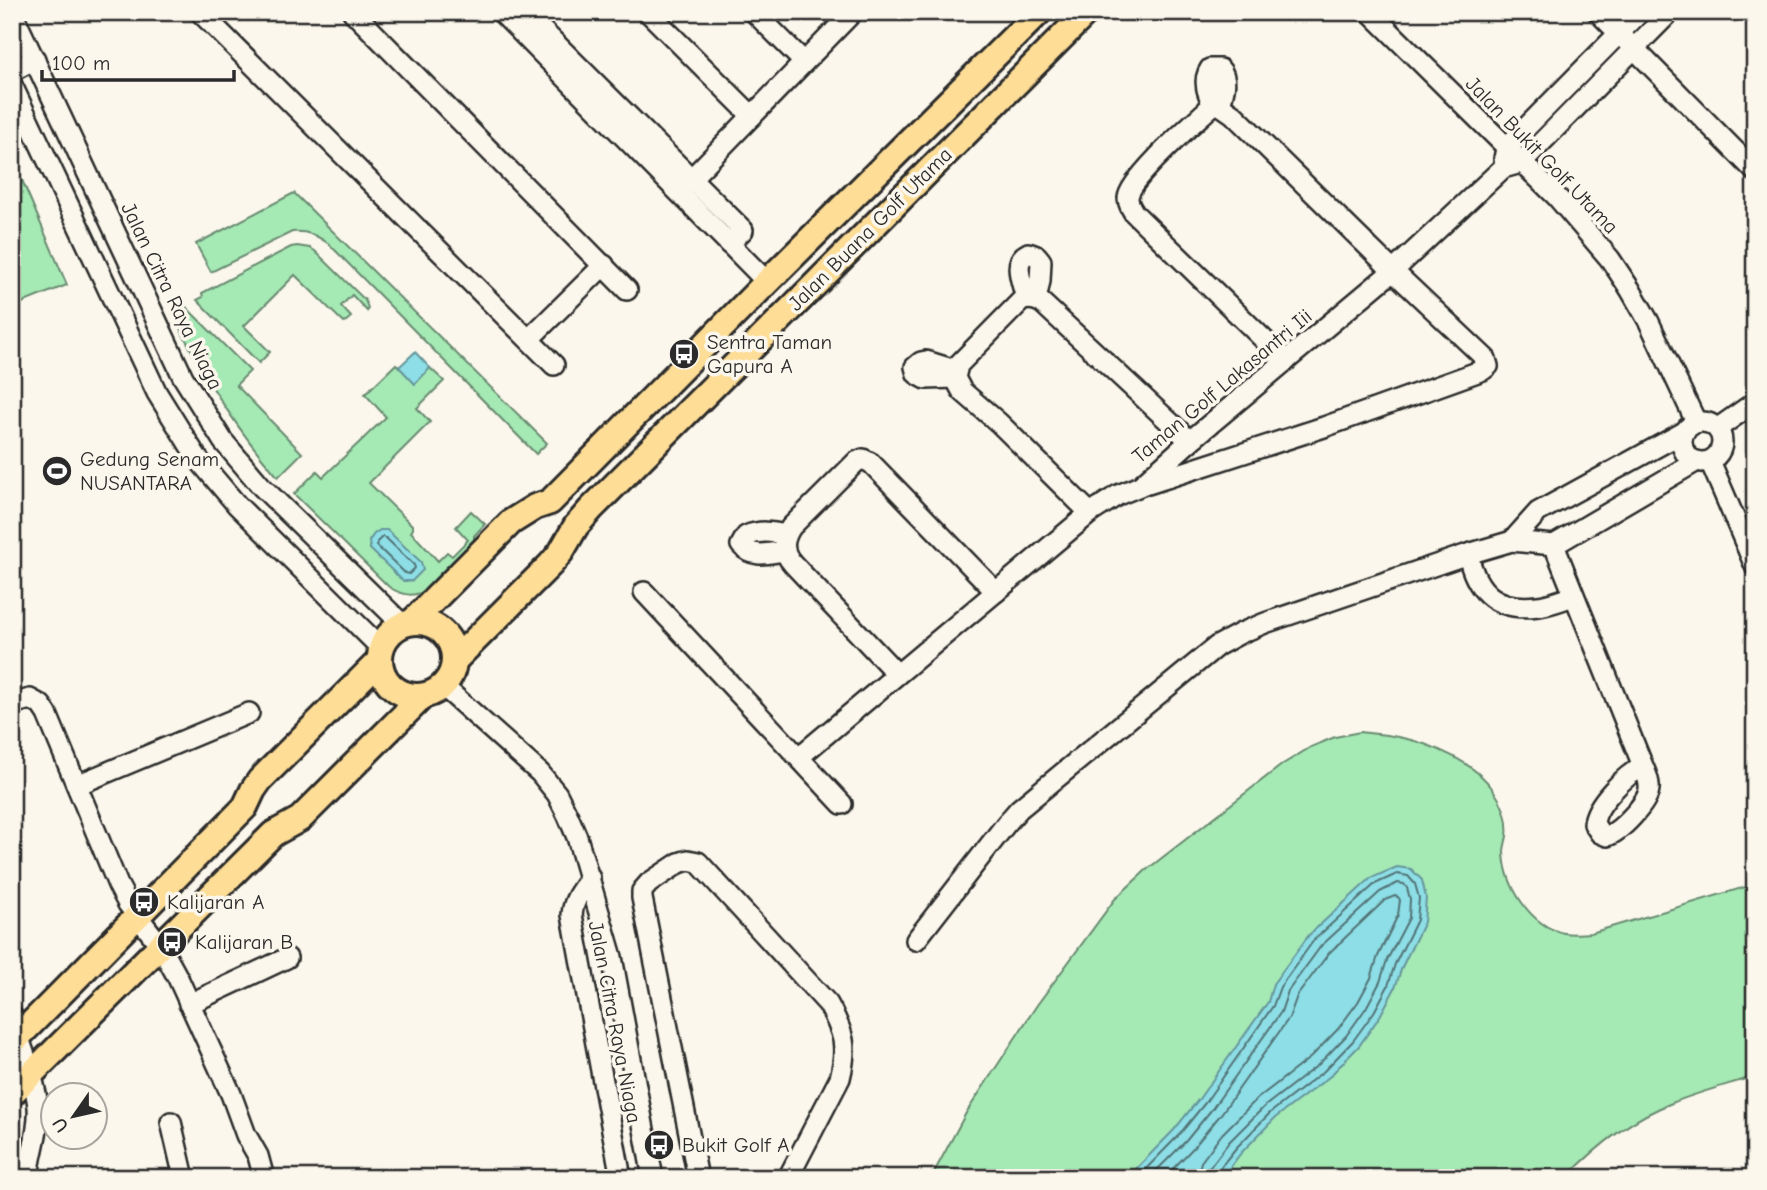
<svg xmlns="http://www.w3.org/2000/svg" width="1767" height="1190" viewBox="0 0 1767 1190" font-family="'Comic Neue',sans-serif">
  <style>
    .green { fill: #a5e9b4; stroke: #688a70; stroke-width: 2 }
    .water { fill: #8ddee6; stroke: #66969b; stroke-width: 2 }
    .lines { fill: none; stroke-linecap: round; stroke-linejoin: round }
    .shore { stroke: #527376; stroke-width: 2 }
    .minor-casing { stroke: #2b2b2b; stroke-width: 24 }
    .major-casing { stroke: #2b2b2b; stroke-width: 30 }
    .minor { stroke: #fbf7ec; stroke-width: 19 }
    .major { stroke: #fedd96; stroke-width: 24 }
    .labels { text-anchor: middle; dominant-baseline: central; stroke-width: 7; stroke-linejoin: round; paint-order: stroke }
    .street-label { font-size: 21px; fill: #2b2b2b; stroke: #fbf7ec }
    .poi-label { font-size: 21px; fill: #2b2b2b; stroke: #fbf7ec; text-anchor: start }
  </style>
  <rect width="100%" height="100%" fill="#fbf7ec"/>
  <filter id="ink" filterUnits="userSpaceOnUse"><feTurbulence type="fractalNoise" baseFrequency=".0143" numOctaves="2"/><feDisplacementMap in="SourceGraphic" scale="14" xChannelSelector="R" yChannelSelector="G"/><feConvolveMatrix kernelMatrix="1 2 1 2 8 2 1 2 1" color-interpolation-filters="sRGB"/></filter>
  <g filter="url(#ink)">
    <g class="green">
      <polygon points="22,180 67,285 12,307 12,185"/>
      <path d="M294,193L547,443L536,454L329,244C316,235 308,231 292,232L211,272L196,244Z"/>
      <polygon points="297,246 310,248 315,251 365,300 368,308 367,311 352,295 341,306 351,317 344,323 295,275 244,326 270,352 259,363 197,300 203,297 202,293 291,247"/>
      <path d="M186,307L250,371L236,385L302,453L278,477C234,426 201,374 173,313Z"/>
      <path d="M396,364L415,383L430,368L444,381L417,408L430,422L369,483L413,526V529L411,532L438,561L447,552L452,556L468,540L456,527L471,511L485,524L474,536V545L430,588C415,598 403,596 389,587L294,494L317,471L323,477L386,417L365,394Z"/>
      <path d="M1360,732C1373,734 1385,734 1398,737C1430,743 1475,762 1494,791C1503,804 1509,820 1507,836C1506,842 1504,847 1504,852C1505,885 1530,926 1564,933C1573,935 1583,933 1591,933L1755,884V1076C1727,1085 1699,1092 1672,1103C1632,1118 1596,1147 1566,1178H931L966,1113L1037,1005L1115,899L1145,871L1283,764L1311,747L1335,737Z"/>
    </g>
    <g class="water">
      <polygon points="415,352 430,368 415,384 399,367"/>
      <polygon points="380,530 387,530 421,562 423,570 412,581 403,581 370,549 369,541 374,534"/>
      <polygon points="1397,867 1411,869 1422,880 1426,898 1424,922 1402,967 1395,988 1380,1016 1359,1046 1329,1077 1275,1118 1241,1153 1222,1178 1127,1178 1174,1130 1199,1099 1268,1002 1273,984 1309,935 1371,878"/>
    </g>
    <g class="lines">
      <g class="shore">
        <polygon points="382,537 386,538 414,565 415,568 409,574 405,573 377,546 377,542"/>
        <polyline points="1137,1178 1179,1135 1205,1103 1273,1006 1280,987 1314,940 1375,884 1397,874 1408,876 1415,884 1419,898 1417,920 1395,964 1388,986 1374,1012 1353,1041 1324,1071 1270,1113 1236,1148 1223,1164 1217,1172 1217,1178"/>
        <polyline points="1149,1178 1186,1141 1212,1109 1281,1012 1288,991 1321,946 1380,892 1398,883 1404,884 1407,888 1410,899 1409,918 1387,960 1380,982 1366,1008 1346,1036 1318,1065 1265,1106 1229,1142 1210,1167 1208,1178"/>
        <polyline points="1164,1178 1193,1148 1221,1114 1289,1018 1297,996 1329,953 1385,900 1395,896 1398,897 1400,900 1398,915 1378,956 1371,978 1358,1002 1338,1029 1311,1057 1258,1098 1222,1134 1201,1162 1197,1178"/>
      </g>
      <g class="minor-casing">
        <g id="minor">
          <polyline points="12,12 183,377 223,441 262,487 403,625"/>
          <polyline points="200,12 554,365"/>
          <polyline points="353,12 627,290"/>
          <polyline points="501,12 767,282"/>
          <polyline points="524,12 743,230 729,244"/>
          <polyline points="648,12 752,116"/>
          <polyline points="754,12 804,62"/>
          <polyline points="1370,12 1557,197 1610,259 1630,289 1649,322 1696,422"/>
          <polyline points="1598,12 1755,171"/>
          <polyline points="12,71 35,59"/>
          <polyline points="12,85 157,393 198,459 237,505 381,648"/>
          <path d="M1213,105C1208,94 1202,81 1210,69H1220C1229,79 1223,93 1220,105"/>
          <polyline points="1504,159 1506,148 1640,12"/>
          <polyline points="684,186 853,12"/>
          <path d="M1026,299C1023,284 1011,261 1028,253L1037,256L1041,261L1040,281L1036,300"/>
          <polyline points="529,339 604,265"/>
          <polyline points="955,378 926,379 917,374 915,367 921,362 926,361 955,370"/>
          <circle cx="1702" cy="442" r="20"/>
          <polyline points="1718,428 1755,402"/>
          <polyline points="1710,461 1755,566"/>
          <path d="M1148,484L1324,427L1483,370L1488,366L1486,359L1393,271L1233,114L1220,105H1213L1205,112C1190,126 1129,180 1128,198C1128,204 1131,208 1134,213L1286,361"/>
          <path d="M1090,513L999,423L962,391L955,378L958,365L1021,301C1028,298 1035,299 1042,303L1190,441"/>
          <polyline points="1512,541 1538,512 1684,432"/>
          <path d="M1554,545L1643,766C1646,773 1650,782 1649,789C1648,803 1620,832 1607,836L1600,833L1594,824C1595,804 1626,775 1643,766"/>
          <path d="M784,551C769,553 753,559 741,545L746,536C760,530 772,532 786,535"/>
          <path d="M1468,554C1476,593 1497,611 1538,606C1550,605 1563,599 1574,596"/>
          <polyline points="644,592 842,804"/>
          <path d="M897,674L793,564C782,552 782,541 791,527L856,462L863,459L871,463L996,592"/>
          <polyline points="443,686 540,773 557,794 568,816 577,837 612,957 653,1178"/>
          <polyline points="12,704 30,699 41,705 47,714 118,885 128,904 160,945 178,978 231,1094 246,1135 258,1156 264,1178"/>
          <polyline points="799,757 1090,513 1118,495 1140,486 1190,441 1393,271 1503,168 1521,163 1670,12"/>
          <polyline points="77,785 249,713"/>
          <path d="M590,878C581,890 573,900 572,915L621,1178"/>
          <polyline points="916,940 1006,824 1019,809 1217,646 1241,633 1265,623 1468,554 1512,541 1554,545 1697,461"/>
          <polyline points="189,1004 287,958"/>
          <path d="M12,1016C20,1045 35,1077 38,1107C40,1131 30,1154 28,1178"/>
          <polyline points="171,1122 184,1178"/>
          <path d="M698,1178L642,898V891L649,883L679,863L688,860L698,862L828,1004C844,1033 848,1046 840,1078L788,1178"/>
        </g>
      </g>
      <g class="major-casing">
        <g id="major">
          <polyline points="412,622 511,522 535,507 550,502 767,282 1039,12"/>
          <circle cx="417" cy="659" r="37"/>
          <polyline points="454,661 551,564 561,552 576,526 591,509 1087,12"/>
          <polyline points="12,1043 245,807 253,790 260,780 379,661"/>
          <polyline points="12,1093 273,834 300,819 423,696"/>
        </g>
      </g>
      <use href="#minor" class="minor"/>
      <use href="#major" class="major"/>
    </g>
  </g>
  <defs>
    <g id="bus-disc" transform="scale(1.575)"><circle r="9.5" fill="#2b2b2b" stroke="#fbf7ec"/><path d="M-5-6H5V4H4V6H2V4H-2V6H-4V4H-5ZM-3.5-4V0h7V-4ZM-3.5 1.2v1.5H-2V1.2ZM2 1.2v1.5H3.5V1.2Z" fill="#fff"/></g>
    <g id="stadium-disc" transform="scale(1.575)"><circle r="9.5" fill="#2b2b2b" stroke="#fbf7ec"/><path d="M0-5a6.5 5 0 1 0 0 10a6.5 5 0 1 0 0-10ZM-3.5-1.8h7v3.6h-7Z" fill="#fff"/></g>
  </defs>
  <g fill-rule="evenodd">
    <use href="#bus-disc" x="684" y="354"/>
    <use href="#stadium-disc" x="57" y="471"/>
    <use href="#bus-disc" x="144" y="902"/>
    <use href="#bus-disc" x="172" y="942"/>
    <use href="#bus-disc" x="659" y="1145"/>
  </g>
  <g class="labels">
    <g class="street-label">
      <text transform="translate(1542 155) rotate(46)">Jalan Bukit Golf Utama</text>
      <text transform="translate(870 229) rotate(-45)">Jalan Buana Golf Utama</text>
      <text transform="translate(172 296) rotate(64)">Jalan Citra Raya Niaga</text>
      <text transform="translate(1222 386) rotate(-40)">Taman Golf Lakasantri Iii</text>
      <text transform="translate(615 1022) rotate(79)">Jalan Citra Raya Niaga</text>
    </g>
    <g class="poi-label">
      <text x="707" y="342">Sentra Taman<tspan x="707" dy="24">Gapura A</tspan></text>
      <text x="80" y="459">Gedung Senam<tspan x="80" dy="24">NUSANTARA</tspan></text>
      <text x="167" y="902">Kalijaran A</text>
      <text x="195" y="942">Kalijaran B</text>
      <text x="682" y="1145">Bukit Golf A</text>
    </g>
  </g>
  <rect width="1767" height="1190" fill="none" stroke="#fbf7ec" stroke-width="42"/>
  <rect x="21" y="21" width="1725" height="1148" fill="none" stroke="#2b2b2b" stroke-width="2.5" filter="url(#ink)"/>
  <g transform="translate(74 1116) rotate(236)"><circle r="33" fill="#fbf7ec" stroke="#a8a59f" stroke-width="2"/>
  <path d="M0-5L12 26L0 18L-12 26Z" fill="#2b2b2b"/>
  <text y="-10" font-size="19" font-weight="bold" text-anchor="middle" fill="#2b2b2b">U</text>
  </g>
  <path d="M42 70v10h192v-10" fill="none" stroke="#2b2b2b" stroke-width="3.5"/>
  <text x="52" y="70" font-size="21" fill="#2b2b2b" stroke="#fbf7ec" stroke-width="5" paint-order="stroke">100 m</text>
</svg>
